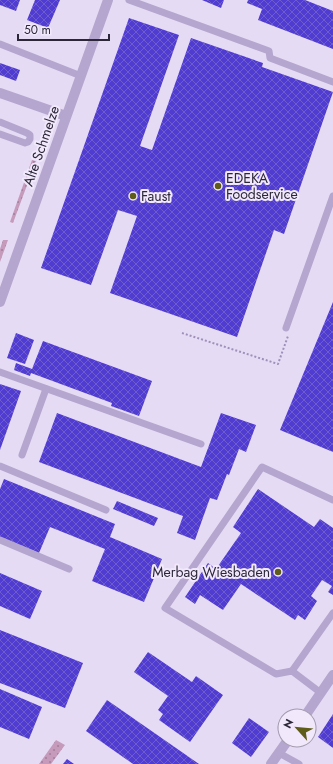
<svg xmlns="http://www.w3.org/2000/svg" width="333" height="764" viewBox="0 0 333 764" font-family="Jost,sans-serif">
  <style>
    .grass { fill: url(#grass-dots) }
    .building { fill: url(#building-cross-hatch) }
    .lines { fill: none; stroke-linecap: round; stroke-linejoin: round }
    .path { stroke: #9e90ba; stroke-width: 2; stroke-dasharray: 2 2; stroke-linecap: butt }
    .service { stroke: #b4a6ce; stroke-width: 7 }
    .minor { stroke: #b4a6ce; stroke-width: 10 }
    .tertiary { stroke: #b4a6ce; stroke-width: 10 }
    .poi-dot { fill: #5f5c19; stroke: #f1e8fb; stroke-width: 1.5 }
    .labels { text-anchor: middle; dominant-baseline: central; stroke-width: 4; stroke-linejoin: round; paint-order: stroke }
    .street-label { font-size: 14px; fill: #2b2739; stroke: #f1e8fb }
    .poi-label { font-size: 14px; fill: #2b2739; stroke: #f1e8fb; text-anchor: start }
  </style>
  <defs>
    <pattern id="grass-dots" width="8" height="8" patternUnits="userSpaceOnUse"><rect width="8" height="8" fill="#c59abb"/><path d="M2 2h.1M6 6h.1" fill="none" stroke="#a07e99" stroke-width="1.8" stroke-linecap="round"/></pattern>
    <pattern id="building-cross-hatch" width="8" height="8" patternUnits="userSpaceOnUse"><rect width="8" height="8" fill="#513cd1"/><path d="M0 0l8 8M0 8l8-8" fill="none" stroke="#6c5cce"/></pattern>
  </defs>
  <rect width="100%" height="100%" fill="#e6dbf4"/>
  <g class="grass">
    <polygon points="32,160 36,161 13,223 10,222"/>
    <polygon points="3,240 8,240 0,262 0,249"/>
    <polygon points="56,740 65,745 51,764 39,764"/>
  </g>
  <g class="building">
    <polygon points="0,0 20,0 16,11 0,5"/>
    <polygon points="35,0 60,0 48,28 27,20"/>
    <polygon points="202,0 224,0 221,8"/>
    <polygon points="248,0 305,0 333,11 333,49 258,20 262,9 247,3"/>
    <polygon points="129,18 179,35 140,146 152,150 191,38 263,63 262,67 333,92 284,234 274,230 237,337 110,293 137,216 118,210 91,285 41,268"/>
    <polygon points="0,63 20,70 16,81 0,75"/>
    <polygon points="333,302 333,452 280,430"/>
    <polygon points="16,333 34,340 25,364 7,358"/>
    <polygon points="43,341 152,381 139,416 111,406 112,403 31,373 30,376 14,370 16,363 32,369"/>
    <polygon points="0,384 21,391 0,450"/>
    <polygon points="57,413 201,467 221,413 256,425 246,452 239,449 229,475 227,474 217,500 210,498 195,540 177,533 183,516 39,462"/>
    <polygon points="4,479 115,524 110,537 162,559 144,602 92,581 105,549 50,527 39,553 0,537 0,489"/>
    <polygon points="258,489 314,527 320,519 333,528 333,595 328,592 332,586 322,580 311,596 317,601 305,620 298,615 295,620 241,584 223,610 200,595 195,604 185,597 208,563 216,569 241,533 233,527"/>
    <polygon points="117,501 158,518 154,526 113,509"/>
    <polygon points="0,573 42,591 30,619 0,606"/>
    <polygon points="0,630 83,663 65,708 0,683"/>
    <polygon points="148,652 192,682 196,676 223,695 190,742 159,720 163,714 158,710 168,696 134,672"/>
    <polygon points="0,689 42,707 29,739 0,727"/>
    <polygon points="107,700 199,764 133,764 86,731"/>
    <polygon points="333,714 333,748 318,737"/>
    <polygon points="249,718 269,732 251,757 232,743"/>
    <polygon points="67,759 74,764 63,764"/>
  </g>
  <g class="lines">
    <polyline class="path" points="182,333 278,364 288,336"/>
    <g class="service">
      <polyline points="129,0 269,51 270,58 333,82"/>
      <polyline points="0,44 81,76"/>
      <polyline points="0,122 27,133 30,135 30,139 28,142 25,143 0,134"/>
      <polyline points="286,328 333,196"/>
      <polyline points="0,372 201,444"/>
      <polyline points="22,455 46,389"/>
      <polyline points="0,466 106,510"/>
      <polyline points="0,540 69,569"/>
      <polyline points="292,671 333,613"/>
      <polyline points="321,693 292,671 276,674 165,608 262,467 333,500"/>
      <polyline points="279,753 299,764"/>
    </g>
    <g class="minor">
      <polyline points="0,93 66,116"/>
      <polyline points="305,716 333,675"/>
      <polyline points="271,764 288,740"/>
    </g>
    <polyline class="tertiary" points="0,302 108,0"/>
  </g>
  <g class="poi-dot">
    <circle cx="218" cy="186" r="4"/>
    <circle cx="133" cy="196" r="4"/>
    <circle cx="278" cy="572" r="4"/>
  </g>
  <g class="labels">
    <g class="street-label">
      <text transform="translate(41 146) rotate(-71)">Alte Schmelze</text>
    </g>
    <g class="poi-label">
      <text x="226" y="178">EDEKA<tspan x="226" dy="16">Foodservice</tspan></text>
      <text x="141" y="196">Faust</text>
      <text x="270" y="572" text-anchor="end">Merbag Wiesbaden</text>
    </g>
  </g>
  <g transform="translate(297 728) rotate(297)"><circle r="19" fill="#f1e8fb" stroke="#a29bad"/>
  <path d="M0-3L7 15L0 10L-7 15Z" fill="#5f5c19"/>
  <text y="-6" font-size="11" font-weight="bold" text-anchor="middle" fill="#2b2739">N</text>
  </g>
  <path d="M18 34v6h91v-6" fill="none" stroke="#2b2739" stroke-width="2"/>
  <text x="24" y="34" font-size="12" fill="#2b2739" stroke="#f1e8fb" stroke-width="3" paint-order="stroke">50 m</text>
</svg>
